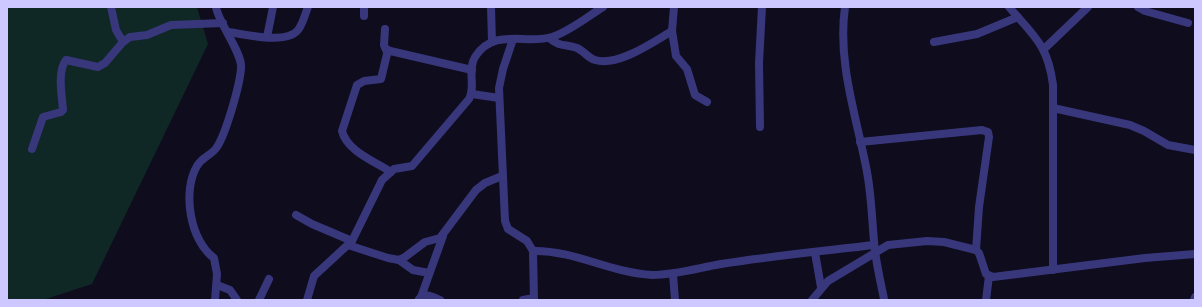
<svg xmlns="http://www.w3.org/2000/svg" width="1202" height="307" viewBox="0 0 1202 307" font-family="'Alegreya Sans',sans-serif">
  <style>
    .green { fill: #0f2725 }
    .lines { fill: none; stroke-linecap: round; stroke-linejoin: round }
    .minor { stroke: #38377c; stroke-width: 8 }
  </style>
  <rect width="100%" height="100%" fill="#0e0c1d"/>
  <polygon class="green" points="7,7 197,7 208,44 92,284 43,300 7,300"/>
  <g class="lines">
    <g class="minor">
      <polyline points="111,7 116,30 123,42"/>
      <polyline points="364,7 364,16"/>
      <polyline points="491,7 492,42"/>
      <polyline points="674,7 672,31 676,56 687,69 695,95 707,102"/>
      <path d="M845,7C837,63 857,118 867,172C872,199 872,225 875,251C877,267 881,284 884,299"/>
      <path d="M1009,7C1034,36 1048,45 1053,85V270"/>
      <polyline points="1138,7 1145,11 1188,23"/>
      <polyline points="385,29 384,45 386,50 472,70"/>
      <path d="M228,32C244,34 287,45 298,30C303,24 305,14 308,7"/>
      <polyline points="267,37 273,7"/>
      <path d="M549,38C560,47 565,44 577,48C584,51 588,58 595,60C618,67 653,42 672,31"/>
      <polyline points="513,39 503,69 499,88 505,221 508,229 527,241 533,251 534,300"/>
      <polyline points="934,42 977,34 1018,17"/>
      <polyline points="1044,49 1088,7"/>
      <path d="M388,50L381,79L364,81L357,85L342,131C347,151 374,161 391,172"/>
      <polyline points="472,94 499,98"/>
      <polyline points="1053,108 1130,125 1144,131 1168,145 1195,150"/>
      <polyline points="760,127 759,63 762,7"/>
      <polyline points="860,142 982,130 988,132 989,137 979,207 976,250"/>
      <path d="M32,149L43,117L61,112L63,110C62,96 57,71 66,60L98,67L105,63L123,42L130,37L147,35L171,25L223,23"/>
      <polyline points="296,215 312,224 352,241"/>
      <polyline points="348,245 388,258 399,260 405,257 425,242 440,238 476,190 485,183 502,176"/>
      <path d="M533,251C574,250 611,273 652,275C675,275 698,268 721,264C771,256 823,251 874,245"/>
      <polyline points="815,253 821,287"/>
      <polyline points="399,260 413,270 429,273"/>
      <polyline points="673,274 675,300"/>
      <polyline points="217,285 230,290 237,300"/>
      <polyline points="421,297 443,236"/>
      <path d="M419,299C425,292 433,297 440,300"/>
      <path d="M215,300L217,274L214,258C190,241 182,191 197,166C202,157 212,155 217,147C226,133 240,85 241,68C243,54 218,22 216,7"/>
      <polyline points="259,300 269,279"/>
      <path d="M307,300L314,276L352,241L382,180L394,169L412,166L469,99C476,86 467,70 475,57C494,27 526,45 552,37C570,31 587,17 603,7"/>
      <polyline points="523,300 534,298"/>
      <polyline points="812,300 828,281 888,245 927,241 944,242 976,250 979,253 986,274 993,277 1145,258 1195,254"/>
      <polyline points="986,300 989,276"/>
      <polyline points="1194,300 1195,297"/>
    </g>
  </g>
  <rect width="1202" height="307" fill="none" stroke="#cdc8ff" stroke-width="16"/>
</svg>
